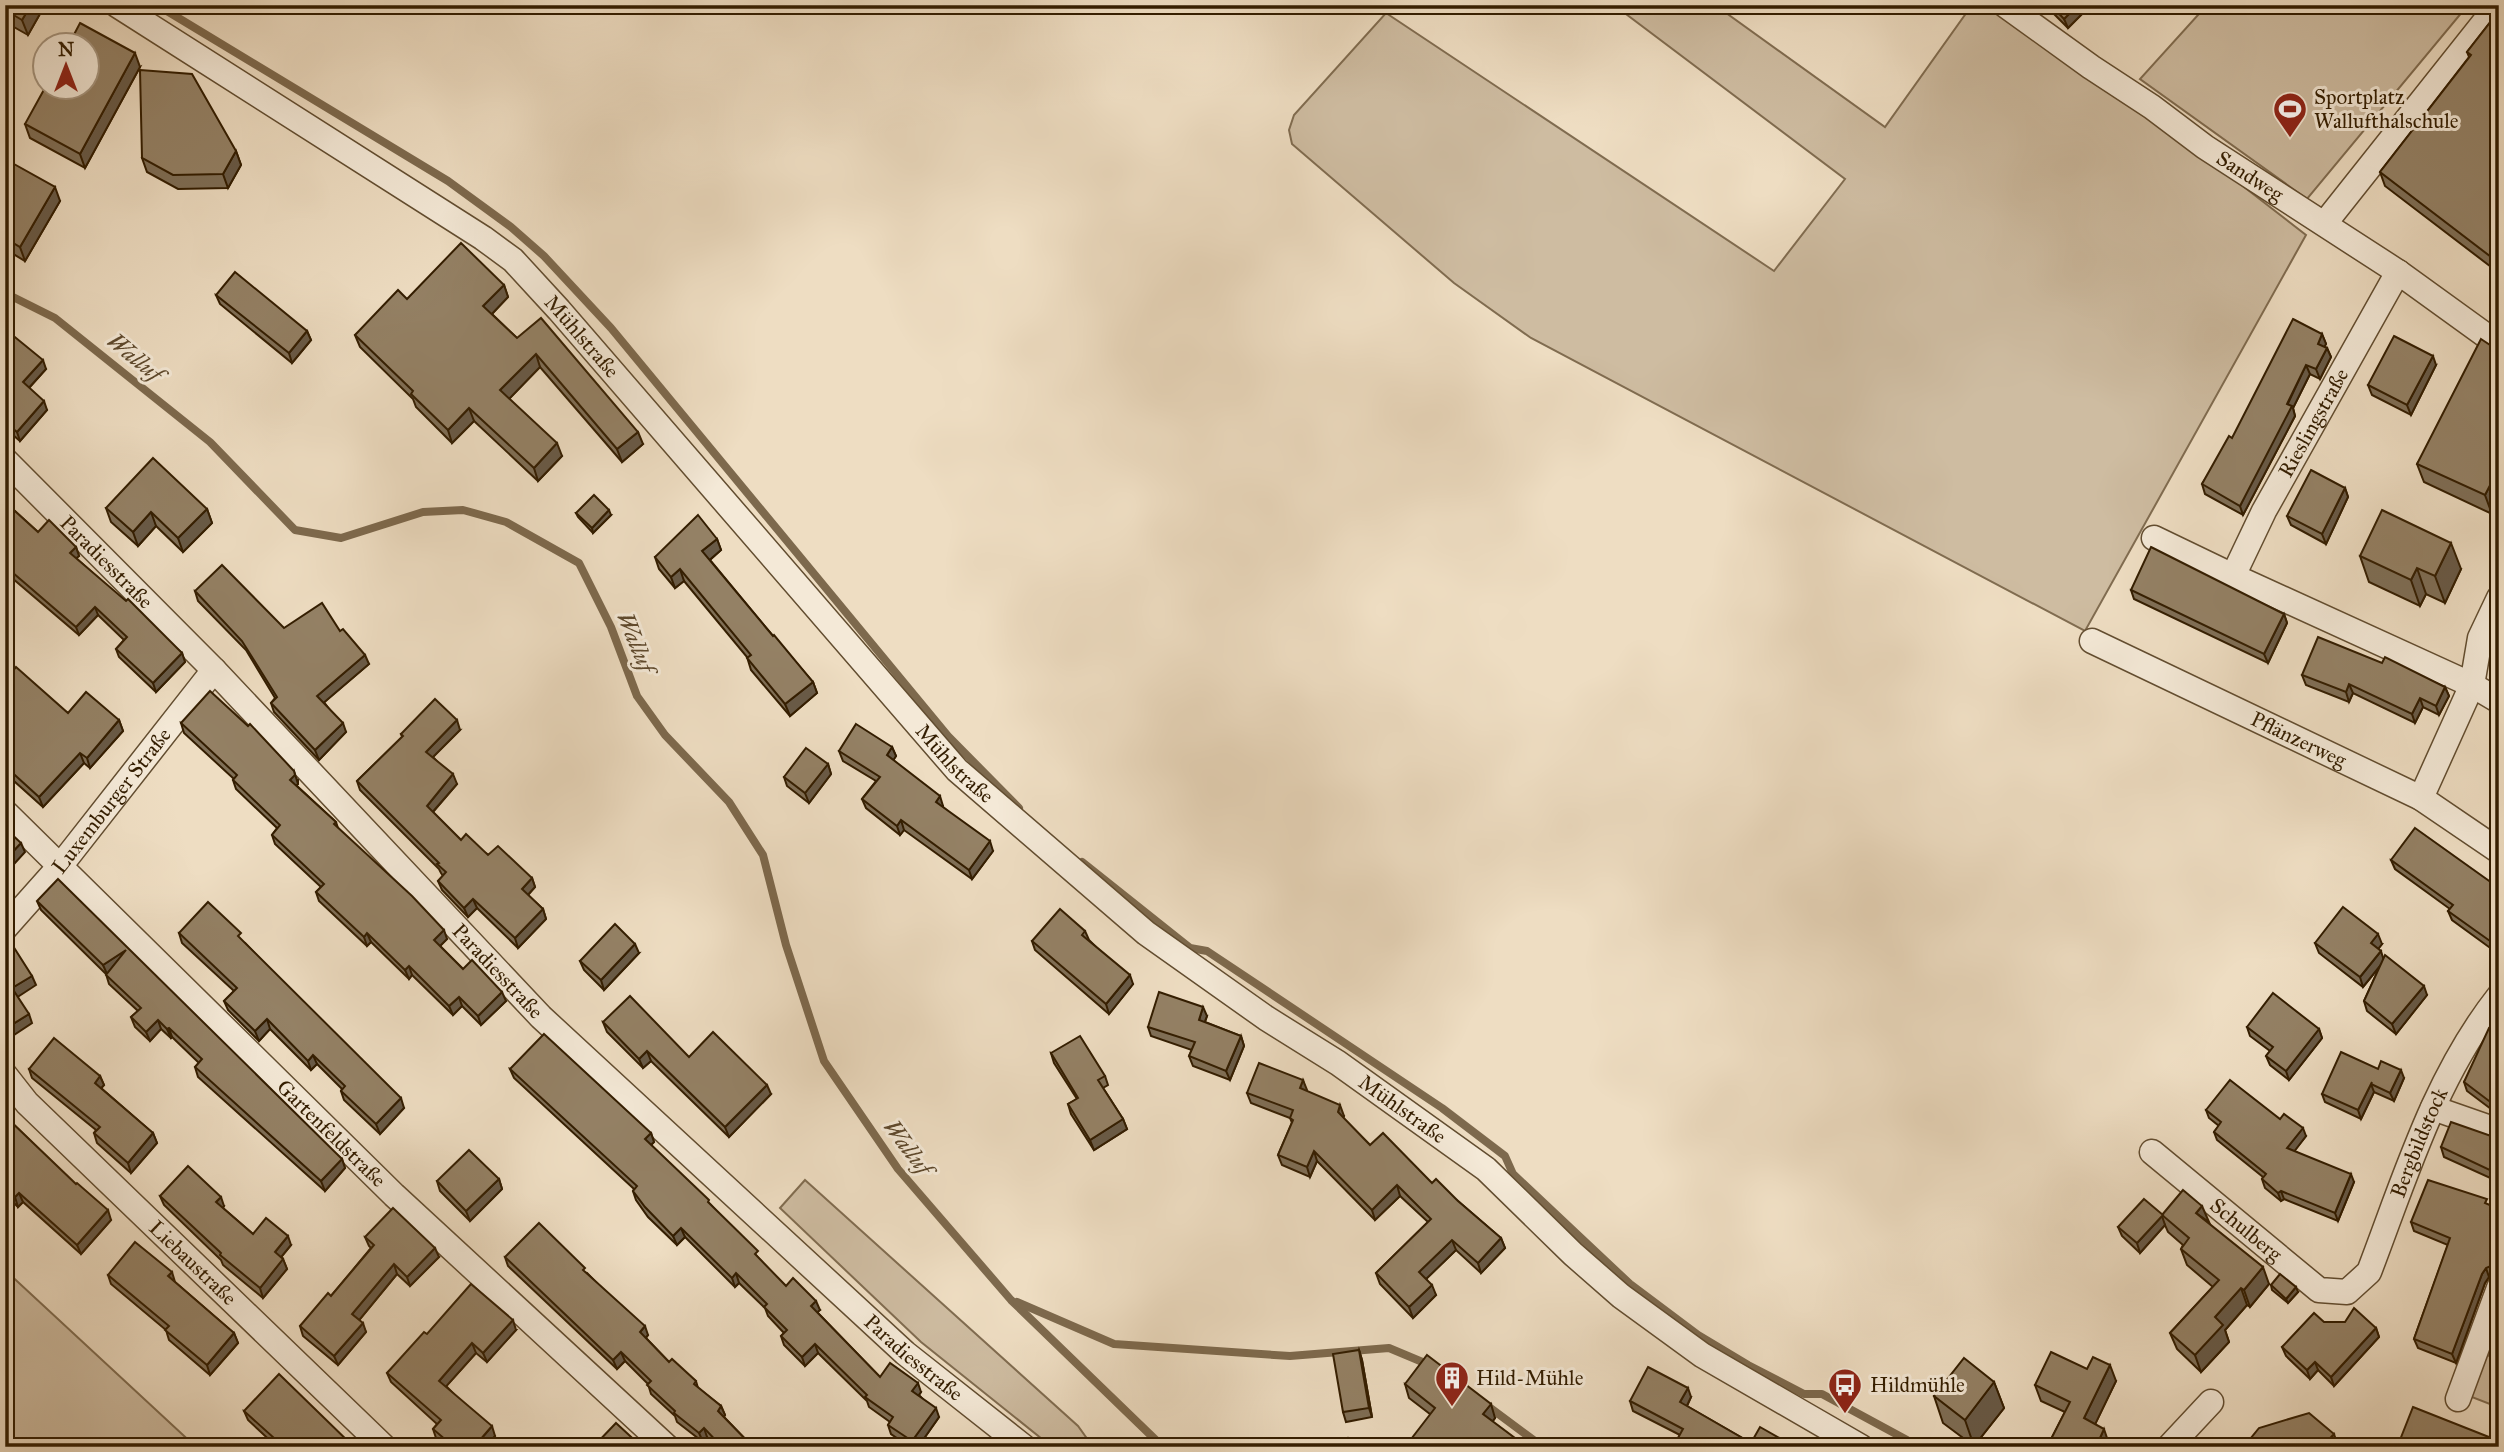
<svg xmlns="http://www.w3.org/2000/svg" width="2504" height="1452" viewBox="0 0 2504 1452" font-family="'IM FELL Great Primer',serif">
  <style>
    .green { fill: #cebca1; stroke: #806c50; stroke-width: 2 }
    .lines { fill: none; stroke-linecap: round; stroke-linejoin: round }
    .stream { stroke: #7d694d; stroke-width: 8 }
    .minor-casing { stroke: #624d30; stroke-width: 27 }
    .minor { stroke: #f4e9d7; stroke-width: 24 }
    .wall { fill: #7f6f57; stroke: #331d00; stroke-width: 2 }
    .shaded-wall { fill: #685a47; stroke: #331d00; stroke-width: 2 }
    .building { fill: #948165; stroke: #331d00; stroke-width: 2 }
    .labels { text-anchor: middle; dominant-baseline: central; stroke-width: 6; stroke-linejoin: round; paint-order: stroke }
    .poi-label { font-size: 21px; fill: #331d00; stroke: #f4e9d7; text-anchor: start }
    .street-label { font-size: 21px; fill: #331d00; stroke: #f4e9d7 }
    .water-label { font-size: 23px; font-style: italic; fill: #5e492d; stroke: #f4e9d7 }
  </style>
  <rect width="100%" height="100%" fill="#eeddc2"/>
  <filter id="stains"><feTurbulence type="fractalNoise" baseFrequency=".00286" numOctaves="4"/><feColorMatrix values="0 0 0 0 .2 0 0 0 0 .09 0 0 0 0 .02 0 0 0 .5 -.17"/></filter>
  <radialGradient id="worn" r=".72"><stop offset=".6" stop-color="#630" stop-opacity="0"/><stop offset="1" stop-color="#630" stop-opacity=".3"/></radialGradient>
  <g class="green">
    <polygon points="1614,5 1715,5 1885,127 1972,5 1992,5 2173,132 2306,235 2085,631 1531,338 1454,283 1292,144 1289,130 1294,115 1386,13 1774,271 1845,179"/>
    <polygon points="2207,5 2468,5 2307,199 2140,79"/>
    <polygon points="805,1180 1078,1426 1093,1447 1052,1447 921,1342 780,1208"/>
    <polygon points="5,1270 196,1447 5,1447"/>
    <polygon points="2480,1352 2499,1360 2499,1398 2495,1406 2464,1394"/>
  </g>
  <g class="lines">
    <g class="stream">
      <polyline points="157,5 448,181 511,227 544,256 611,328 948,736 1019,808"/>
      <polyline points="5,293 55,318 210,442 295,530 341,538 423,512 463,510 506,522 579,563 611,627 637,696 665,735 729,802 763,855 786,945 824,1061 898,1169 1011,1300 1163,1447"/>
      <polyline points="1082,862 1190,948 1207,951 1442,1108 1505,1156 1513,1174 1630,1284 1698,1335 1748,1365 1804,1394 1822,1394 1907,1440"/>
      <polyline points="1017,1302 1114,1344 1290,1356 1389,1348 1432,1366"/>
      <polyline points="1485,1404 1543,1447"/>
    </g>
    <g class="minor-casing">
      <g id="minor">
        <path id="s1" d="M117,5L483,238L513,260L559,310L957,770L1146,933L1266,1018L1338,1063L1486,1169L1573,1254L1621,1296L1702,1355L1861,1447"/>
        <path id="s2" d="M2005,5L2091,67L2152,107L2205,147L2398,272L2499,345"/>
        <polyline points="2325,223 2498,5"/>
        <path id="s3" d="M5,460L214,670L541,1017L905,1353L1024,1447"/>
        <polyline points="2154,538 2233,576 2472,685 2499,701"/>
        <path id="s4" d="M2233,576L2264,511L2398,272"/>
        <path id="s5" d="M2092,641L2421,798L2499,851"/>
        <polyline points="2421,798 2472,685 2480,638 2499,598"/>
        <path id="s6" d="M5,812L394,1195L667,1447"/>
        <path id="s7" d="M5,928L61,865L214,670"/>
        <path id="s8" d="M5,1075L27,1103L384,1447"/>
        <polyline points="2433,1108 2499,1131"/>
        <path id="s9" d="M2152,1152L2319,1290L2347,1292L2369,1272C2405,1178 2435,1077 2499,996"/>
        <polyline points="2458,1399 2499,1288"/>
        <polyline points="2169,1447 2211,1402"/>
      </g>
    </g>
    <use href="#minor" class="minor"/>
  </g>
  <g class="wall">
    <polygon points="5,5 45,5 28,35 5,22"/>
    <polygon points="2045,5 2091,5 2068,28"/>
    <polygon points="2499,11 2499,273 2385,186 2380,172 2469,57 2467,52"/>
    <polygon points="140,67 85,168 30,138 25,124"/>
    <polygon points="236,151 241,165 228,188 178,189 147,172 142,158"/>
    <polygon points="5,159 60,201 25,261 5,249"/>
    <polygon points="504,285 508,297 492,314 517,338 643,444 622,462 540,367 509,399 562,456 538,481 474,421 452,443 416,407 413,399 360,347 355,335 407,299"/>
    <polygon points="216,295 307,331 311,340 292,363 220,304"/>
    <polygon points="5,329 46,369 29,388 47,410 20,441 5,428"/>
    <polygon points="2322,334 2326,344 2324,347 2327,348 2331,357 2320,379 2310,374 2293,408 2295,416 2243,515 2205,494 2202,484 2232,438"/>
    <polygon points="2499,351 2499,500 2492,514 2424,482 2417,464"/>
    <polygon points="2436,365 2411,415 2372,395 2368,385"/>
    <polygon points="2345,488 2348,497 2326,544 2291,525 2287,516"/>
    <polygon points="5,502 38,532 76,547 79,556 76,558 182,653 185,662 156,692 119,657 116,649 124,640 98,615 79,635 5,572"/>
    <polygon points="106,508 207,509 212,523 183,552 156,526 138,546 111,522"/>
    <polygon points="576,513 611,515 593,533 578,517"/>
    <polygon points="717,539 721,550 710,560 773,636 813,682 817,693 790,716 751,670 747,657 684,581 675,588 659,569 655,557"/>
    <polygon points="2360,556 2461,569 2445,603 2426,594 2420,606 2369,582"/>
    <polygon points="2131,590 2284,614 2287,623 2268,663 2134,599"/>
    <polygon points="195,591 284,628 340,631 369,664 324,702 346,732 319,760 274,712 271,703 275,698 246,650 198,601"/>
    <polygon points="2382,663 2445,687 2449,696 2439,715 2423,707 2415,723 2353,693 2349,702 2306,685 2302,675"/>
    <polygon points="5,680 68,713 119,720 123,731 90,768 84,763 43,807 5,773"/>
    <polygon points="181,723 298,780 298,784 296,785 336,822 338,828 447,939 440,946 463,969 506,1001 481,1025 462,1006 453,1015 412,975 409,979 371,942 367,946 319,901 316,892 321,887 275,844 272,835 277,828 236,789 233,780 234,779 184,733"/>
    <polygon points="460,730 433,757 457,784 433,812 461,840 532,878 535,887 528,895 543,909 546,919 518,948 477,908 468,917 442,890 438,881 443,876 441,873 439,869 360,790 357,781 402,737 401,734"/>
    <polygon points="892,747 896,756 893,760 943,806 943,807 993,851 972,879 904,830 900,835 866,808 862,799 876,781 843,761 839,751"/>
    <polygon points="828,764 831,774 809,803 787,786 784,777"/>
    <polygon points="2391,860 2499,888 2499,943 2493,950 2452,920 2448,911 2450,909 2395,869"/>
    <polygon points="37,901 342,1159 345,1168 325,1191 198,1077 195,1067 199,1063 172,1037 171,1038 161,1029 150,1041 135,1027 131,1017 138,1011 109,984 106,974 41,910"/>
    <polygon points="1085,931 1089,940 1133,984 1109,1014 1035,950 1032,941"/>
    <polygon points="179,933 245,943 404,1108 380,1134 344,1100 341,1091 342,1089 317,1064 311,1070 270,1029 259,1041 228,1010 224,1001 234,991 182,943"/>
    <polygon points="2315,943 2382,944 2378,949 2383,958 2427,995 2396,1034 2367,1011 2364,1001 2380,966 2363,987 2319,953"/>
    <polygon points="639,953 604,990 584,970 580,961"/>
    <polygon points="1207,1016 1205,1022 1241,1036 1244,1046 1230,1080 1193,1066 1189,1056 1192,1050 1151,1036 1148,1027"/>
    <polygon points="603,1022 771,1094 729,1137 651,1061 643,1068 607,1032"/>
    <polygon points="2247,1027 2319,1029 2322,1038 2289,1080 2270,1065 2266,1056 2270,1051 2250,1036"/>
    <polygon points="2499,1032 2499,1115 2467,1091 2464,1082"/>
    <polygon points="1051,1053 1105,1076 1108,1085 1103,1088 1123,1119 1127,1129 1094,1150 1071,1114 1068,1104 1077,1099 1054,1063"/>
    <polygon points="29,1069 100,1076 104,1085 101,1088 153,1133 157,1143 131,1173 97,1143 94,1133 96,1130 32,1078"/>
    <polygon points="510,1069 651,1133 654,1142 651,1145 711,1205 761,1261 786,1286 820,1310 817,1312 880,1377 921,1392 919,1395 939,1417 918,1447 910,1447 891,1434 888,1425 890,1422 869,1407 867,1401 818,1353 805,1366 784,1345 781,1336 784,1333 768,1316 765,1308 739,1283 735,1287 685,1237 677,1245 648,1217 636,1200 633,1191 634,1189 514,1078"/>
    <polygon points="2378,1069 2404,1078 2394,1101 2374,1092 2361,1119 2325,1102 2322,1094"/>
    <polygon points="1303,1080 1306,1091 1344,1116 1343,1118 1370,1145 1432,1183 1458,1201 1501,1238 1505,1248 1481,1273 1456,1250 1426,1279 1436,1295 1413,1318 1380,1284 1376,1273 1428,1222 1400,1196 1375,1220 1317,1161 1310,1177 1282,1165 1278,1155 1292,1123 1290,1118 1251,1103 1247,1093"/>
    <polygon points="2206,1110 2280,1119 2306,1136 2294,1151 2354,1182 2338,1221 2284,1199 2281,1201 2265,1188 2262,1179 2263,1177 2217,1140 2214,1132 2219,1126 2209,1118"/>
    <polygon points="5,1116 111,1220 81,1254 23,1202 18,1207 5,1194"/>
    <polygon points="2491,1136 2499,1136 2499,1182 2444,1157 2441,1147"/>
    <polygon points="499,1179 502,1189 470,1221 440,1191 437,1181"/>
    <polygon points="160,1196 224,1206 223,1208 253,1234 291,1245 281,1257 283,1259 287,1269 263,1298 223,1265 221,1260 164,1205"/>
    <polygon points="2489,1205 2499,1209 2499,1274 2496,1274 2489,1277 2485,1283 2456,1363 2418,1348 2414,1339 2448,1245 2414,1231 2411,1222"/>
    <polygon points="2162,1215 2208,1223 2269,1284 2250,1307 2247,1305 2225,1330 2229,1342 2201,1372 2177,1349 2170,1333 2213,1287 2187,1265 2181,1249 2183,1245 2168,1232 2165,1225 2140,1253 2122,1236 2118,1227"/>
    <polygon points="365,1237 439,1257 410,1286 397,1274 359,1320 366,1332 338,1365 303,1336 300,1326 331,1296 371,1248 369,1246"/>
    <polygon points="505,1257 587,1273 648,1335 646,1338 669,1362 696,1381 698,1388 721,1406 725,1415 724,1417 753,1447 716,1447 707,1437 703,1442 677,1422 675,1416 651,1394 648,1384 625,1361 617,1369 508,1266"/>
    <polygon points="108,1275 175,1282 234,1333 238,1343 210,1375 169,1340 166,1330 111,1284"/>
    <polygon points="2271,1285 2298,1292 2288,1303 2272,1290"/>
    <polygon points="2324,1322 2376,1328 2379,1337 2334,1386 2318,1370 2310,1379 2286,1356 2282,1347"/>
    <polygon points="516,1330 487,1362 476,1353 446,1386 495,1436 485,1447 446,1447 436,1438 433,1429 437,1424 391,1382 387,1373 427,1334"/>
    <polygon points="1359,1350 1362,1360 1372,1417 1346,1422 1343,1412"/>
    <polygon points="2087,1369 2116,1381 2095,1424 2110,1446 2110,1447 2047,1447 2065,1412 2041,1401 2035,1385"/>
    <polygon points="1994,1382 2004,1408 1974,1446 1943,1423 1934,1396"/>
    <polygon points="1405,1384 1495,1418 1493,1421 1430,1414 1409,1398"/>
    <polygon points="1691,1397 1687,1406 1751,1443 1673,1447 1680,1435 1633,1411 1630,1401"/>
    <polygon points="244,1411 354,1447 277,1447 248,1420"/>
    <polygon points="2251,1438 2337,1443 2334,1447 2254,1447"/>
  </g>
  <g class="shaded-wall">
    <polygon points="31,5 45,5 28,35 22,20"/>
    <polygon points="2078,5 2091,5 2068,28 2064,19"/>
    <polygon points="135,53 140,67 85,168 80,154"/>
    <polygon points="236,151 241,165 228,188 223,174"/>
    <polygon points="55,187 60,201 25,261 20,247"/>
    <polygon points="2499,254 2499,271 2495,260"/>
    <polygon points="504,285 508,297 488,318 483,306"/>
    <polygon points="307,331 311,340 292,363 289,353"/>
    <polygon points="2322,334 2326,344 2321,353 2318,344"/>
    <polygon points="2327,348 2331,357 2320,379 2316,369"/>
    <polygon points="536,354 540,367 505,403 500,390"/>
    <polygon points="2433,356 2436,365 2411,415 2407,405"/>
    <polygon points="43,360 46,369 26,391 23,382"/>
    <polygon points="2306,365 2310,374 2293,408 2295,416 2243,515 2240,506"/>
    <polygon points="44,401 47,410 20,441 17,432"/>
    <polygon points="469,408 474,421 452,443 448,430"/>
    <polygon points="638,432 643,444 622,462 617,449"/>
    <polygon points="557,443 562,456 538,481 534,468"/>
    <polygon points="2499,468 2499,500 2492,514 2485,495"/>
    <polygon points="2345,488 2348,497 2326,544 2322,534"/>
    <polygon points="207,509 212,523 183,552 178,538"/>
    <polygon points="609,510 611,515 593,533 592,528"/>
    <polygon points="151,512 156,526 138,546 133,532"/>
    <polygon points="717,539 721,550 706,563 702,551"/>
    <polygon points="2451,543 2461,569 2445,603 2435,576"/>
    <polygon points="76,547 79,556 73,561 70,553"/>
    <polygon points="2417,568 2426,594 2420,606 2411,580"/>
    <polygon points="680,569 684,581 675,588 671,577"/>
    <polygon points="95,607 98,615 79,635 76,627"/>
    <polygon points="2284,614 2287,623 2268,663 2264,654"/>
    <polygon points="182,653 185,662 156,692 153,683"/>
    <polygon points="365,655 369,664 321,705 317,696"/>
    <polygon points="813,682 817,693 790,716 785,704"/>
    <polygon points="2349,684 2353,693 2349,702 2346,692"/>
    <polygon points="2445,687 2449,696 2439,715 2436,706"/>
    <polygon points="2420,698 2423,707 2415,723 2412,714"/>
    <polygon points="119,720 123,731 90,768 87,758"/>
    <polygon points="457,720 460,730 429,761 426,752"/>
    <polygon points="343,723 346,732 319,760 315,750"/>
    <polygon points="892,747 896,756 891,764 887,755"/>
    <polygon points="80,753 84,763 43,807 39,797"/>
    <polygon points="828,764 831,774 809,803 805,793"/>
    <polygon points="294,771 298,784 293,789 290,780"/>
    <polygon points="453,774 457,784 430,815 427,806"/>
    <polygon points="940,796 943,806 939,811 936,802"/>
    <polygon points="901,820 904,830 900,835 897,826"/>
    <polygon points="990,841 993,851 972,879 969,870"/>
    <polygon points="21,843 25,852 5,874 5,860"/>
    <polygon points="532,878 535,887 525,898 522,889"/>
    <polygon points="473,899 477,908 468,917 464,908"/>
    <polygon points="543,909 546,919 518,948 515,938"/>
    <polygon points="444,930 447,939 437,949 434,940"/>
    <polygon points="2499,930 2499,943 2493,950 2490,941"/>
    <polygon points="367,933 371,942 367,946 364,937"/>
    <polygon points="2378,934 2382,944 2375,953 2371,943"/>
    <polygon points="635,944 639,953 604,990 601,980"/>
    <polygon points="126,950 107,974 103,965"/>
    <polygon points="2381,951 2384,961 2363,987 2360,977"/>
    <polygon points="409,966 412,975 409,979 405,970"/>
    <polygon points="1130,975 1133,984 1109,1014 1106,1004"/>
    <polygon points="32,976 36,985 16,998 12,988"/>
    <polygon points="2424,986 2427,995 2396,1034 2392,1024"/>
    <polygon points="502,992 506,1001 481,1025 478,1016"/>
    <polygon points="459,997 462,1006 453,1015 449,1006"/>
    <polygon points="1203,1007 1207,1016 1202,1029 1199,1020"/>
    <polygon points="29,1014 32,1023 5,1041 5,1029"/>
    <polygon points="267,1019 270,1029 259,1041 255,1031"/>
    <polygon points="158,1020 161,1029 150,1041 146,1032"/>
    <polygon points="169,1028 172,1037 171,1038 167,1029"/>
    <polygon points="2319,1029 2322,1038 2289,1080 2286,1071"/>
    <polygon points="1241,1036 1244,1046 1230,1080 1226,1071"/>
    <polygon points="647,1051 651,1061 643,1068 639,1059"/>
    <polygon points="313,1055 317,1064 311,1070 308,1061"/>
    <polygon points="2401,1070 2404,1078 2394,1101 2390,1093"/>
    <polygon points="100,1076 104,1085 98,1092 95,1083"/>
    <polygon points="1303,1080 1307,1090 1303,1099 1300,1088"/>
    <polygon points="2371,1084 2374,1092 2361,1119 2358,1110"/>
    <polygon points="767,1085 771,1094 729,1137 725,1127"/>
    <polygon points="401,1098 404,1108 380,1134 376,1124"/>
    <polygon points="1340,1105 1344,1116 1341,1122 1338,1112"/>
    <polygon points="1123,1119 1127,1129 1094,1150 1090,1140"/>
    <polygon points="2303,1128 2306,1136 2290,1157 2287,1148"/>
    <polygon points="153,1133 157,1143 131,1173 128,1163"/>
    <polygon points="651,1133 654,1142 648,1148 645,1139"/>
    <polygon points="1314,1151 1317,1161 1310,1177 1307,1167"/>
    <polygon points="342,1159 345,1168 325,1191 321,1181"/>
    <polygon points="2351,1174 2354,1182 2338,1221 2335,1213"/>
    <polygon points="499,1179 502,1189 470,1221 466,1211"/>
    <polygon points="1397,1185 1400,1196 1375,1220 1372,1210"/>
    <polygon points="2281,1191 2284,1199 2281,1201 2278,1193"/>
    <polygon points="19,1193 23,1202 18,1207 15,1197"/>
    <polygon points="221,1197 224,1206 220,1211 216,1202"/>
    <polygon points="2202,1206 2209,1222 2196,1213"/>
    <polygon points="108,1210 111,1220 81,1254 77,1245"/>
    <polygon points="2162,1216 2165,1225 2140,1253 2137,1243"/>
    <polygon points="681,1228 685,1237 677,1245 673,1236"/>
    <polygon points="288,1236 291,1245 278,1261 275,1252"/>
    <polygon points="1501,1238 1505,1248 1481,1273 1478,1263"/>
    <polygon points="1452,1240 1456,1250 1423,1282 1419,1272"/>
    <polygon points="435,1248 439,1257 410,1286 407,1277"/>
    <polygon points="283,1259 287,1269 263,1298 260,1288"/>
    <polygon points="394,1264 397,1274 356,1324 352,1314"/>
    <polygon points="2263,1267 2269,1284 2250,1307 2244,1290"/>
    <polygon points="2486,1268 2489,1277 2485,1283 2456,1363 2452,1354 2482,1274"/>
    <polygon points="172,1272 175,1282 168,1276"/>
    <polygon points="736,1273 739,1283 735,1287 732,1278"/>
    <polygon points="1432,1285 1436,1295 1413,1318 1409,1307"/>
    <polygon points="2296,1287 2298,1292 2288,1303 2286,1299"/>
    <polygon points="2241,1288 2247,1305 2225,1330 2229,1342 2201,1372 2195,1355 2215,1317"/>
    <polygon points="816,1301 820,1310 814,1315 811,1306"/>
    <polygon points="513,1320 516,1330 487,1362 483,1353"/>
    <polygon points="363,1323 366,1332 338,1365 334,1356"/>
    <polygon points="645,1326 648,1335 643,1341 640,1332"/>
    <polygon points="2376,1328 2379,1337 2334,1386 2331,1377"/>
    <polygon points="234,1333 238,1343 210,1375 207,1365"/>
    <polygon points="472,1343 476,1353 443,1390 439,1381"/>
    <polygon points="815,1344 818,1353 805,1366 802,1357"/>
    <polygon points="1359,1350 1362,1360 1372,1417 1369,1408"/>
    <polygon points="621,1352 625,1361 617,1369 613,1360"/>
    <polygon points="2315,1362 2318,1370 2310,1379 2307,1370"/>
    <polygon points="2110,1365 2116,1381 2090,1435 2084,1418"/>
    <polygon points="1994,1382 2004,1408 1974,1446 1965,1420"/>
    <polygon points="918,1383 921,1392 915,1400 912,1391"/>
    <polygon points="1688,1388 1691,1397 1684,1412 1680,1402"/>
    <polygon points="1491,1404 1495,1418 1488,1427 1483,1414"/>
    <polygon points="721,1406 725,1415 721,1420 718,1411"/>
    <polygon points="936,1408 939,1417 918,1447 914,1447 912,1441"/>
    <polygon points="492,1426 495,1436 485,1447 474,1447"/>
    <polygon points="704,1428 707,1437 703,1442 699,1433"/>
    <polygon points="2104,1429 2110,1447 2096,1447"/>
    <polygon points="2334,1434 2337,1443 2334,1447 2322,1447"/>
    <polygon points="2276,1439 2279,1447 2270,1447"/>
  </g>
  <g class="building">
    <polygon points="5,5 31,5 22,20 5,10"/>
    <polygon points="2051,5 2078,5 2064,19"/>
    <polygon points="2499,11 2499,254 2495,260 2380,172 2471,55 2467,52"/>
    <polygon points="80,23 135,53 80,154 25,124 46,86 46,88 88,88 88,46 68,46"/>
    <polygon points="140,70 192,74 236,151 223,174 173,175 142,158"/>
    <polygon points="5,159 55,187 20,247 5,238"/>
    <polygon points="461,243 504,285 483,306 517,338 541,318 638,432 617,449 536,354 500,390 557,443 534,468 469,408 448,430 411,394 413,391 355,335 398,290 407,299"/>
    <polygon points="235,272 307,331 289,353 216,295"/>
    <polygon points="2293,319 2322,334 2318,344 2327,348 2316,369 2306,365 2287,404 2292,406 2240,506 2202,484 2229,436 2232,438"/>
    <polygon points="5,329 43,360 23,382 44,401 17,432 5,422"/>
    <polygon points="2394,336 2433,356 2407,405 2368,385"/>
    <polygon points="2481,339 2499,351 2499,468 2485,495 2417,464"/>
    <polygon points="153,458 207,509 178,538 151,512 133,532 106,508"/>
    <polygon points="2311,470 2345,488 2322,534 2287,516"/>
    <polygon points="594,495 609,510 592,528 576,513"/>
    <polygon points="5,502 38,532 49,520 76,547 70,553 126,601 128,599 182,653 153,683 116,649 127,637 95,607 76,627 5,566"/>
    <polygon points="2382,510 2451,543 2435,576 2417,568 2411,580 2360,556"/>
    <polygon points="698,515 717,539 702,551 773,636 774,635 813,682 785,704 747,658 751,655 680,569 671,577 655,557"/>
    <polygon points="2151,547 2284,614 2264,654 2131,590"/>
    <polygon points="222,565 284,628 322,603 340,631 343,629 365,655 317,696 343,723 315,750 271,703 277,697 242,641 195,591"/>
    <polygon points="2318,637 2382,663 2385,657 2445,687 2436,706 2420,698 2412,714 2349,684 2346,692 2302,675"/>
    <polygon points="16,667 68,713 86,692 119,720 87,758 80,753 39,797 5,766 5,680"/>
    <polygon points="210,691 248,726 250,724 294,771 295,775 290,780 336,822 334,824 412,896 444,930 434,940 463,969 472,960 502,992 478,1016 459,997 449,1006 409,966 405,970 367,933 364,937 316,892 324,884 272,835 280,825 233,780 237,775 181,723"/>
    <polygon points="435,699 457,720 426,752 453,774 427,806 461,840 466,834 488,855 498,846 532,878 522,889 543,909 515,938 473,899 464,908 438,881 446,872 437,864 439,863 357,781 403,736 401,734"/>
    <polygon points="856,724 892,747 887,755 940,796 936,802 990,841 969,870 901,820 897,826 862,799 880,777 839,751"/>
    <polygon points="806,748 828,764 805,793 784,777"/>
    <polygon points="5,828 21,843 5,860"/>
    <polygon points="2415,828 2499,888 2499,930 2490,941 2448,911 2453,905 2391,860"/>
    <polygon points="58,879 342,1159 321,1181 195,1067 202,1059 169,1028 167,1029 158,1020 146,1032 131,1017 141,1008 106,975 126,950 103,965 37,901"/>
    <polygon points="208,902 241,933 238,936 401,1098 376,1124 341,1091 345,1086 313,1055 308,1061 267,1019 255,1031 224,1001 237,988 179,933"/>
    <polygon points="2343,907 2378,934 2371,943 2381,951 2360,977 2315,943"/>
    <polygon points="1060,909 1085,931 1082,935 1130,975 1106,1004 1032,941"/>
    <polygon points="615,924 635,944 601,980 580,961"/>
    <polygon points="13,946 32,976 12,988 29,1014 5,1029 5,951"/>
    <polygon points="2385,955 2424,986 2392,1024 2364,1001"/>
    <polygon points="1159,992 1203,1007 1199,1020 1241,1036 1226,1071 1189,1056 1195,1042 1148,1027"/>
    <polygon points="2273,993 2319,1029 2286,1071 2266,1056 2273,1047 2247,1027"/>
    <polygon points="630,996 689,1057 713,1032 767,1085 725,1127 647,1051 639,1059 603,1022"/>
    <polygon points="2489,1028 2499,1032 2499,1102 2497,1107 2464,1082"/>
    <polygon points="544,1034 651,1133 645,1139 709,1200 708,1202 758,1251 755,1254 786,1286 793,1278 816,1301 811,1306 880,1377 890,1363 918,1383 912,1391 936,1408 912,1441 888,1425 893,1417 865,1397 867,1395 815,1344 802,1357 781,1336 787,1330 764,1307 767,1304 736,1273 732,1278 681,1228 673,1236 645,1207 633,1191 637,1186 510,1069"/>
    <polygon points="1080,1036 1105,1076 1098,1080 1123,1119 1090,1140 1068,1104 1078,1098 1051,1053"/>
    <polygon points="54,1038 100,1076 95,1083 153,1133 128,1163 94,1133 100,1127 29,1069"/>
    <polygon points="2341,1052 2378,1069 2381,1061 2401,1070 2390,1093 2371,1084 2372,1082 2358,1110 2322,1094"/>
    <polygon points="1259,1063 1303,1080 1300,1088 1340,1105 1338,1112 1370,1145 1383,1133 1432,1183 1436,1179 1458,1201 1501,1238 1478,1263 1452,1240 1419,1272 1432,1285 1409,1307 1376,1273 1431,1219 1397,1185 1372,1210 1314,1151 1307,1167 1278,1155 1293,1120 1290,1118 1293,1110 1247,1093"/>
    <polygon points="2230,1080 2280,1119 2284,1114 2303,1128 2287,1148 2351,1174 2335,1213 2281,1191 2278,1193 2262,1179 2266,1174 2214,1132 2221,1122 2206,1110"/>
    <polygon points="5,1116 76,1184 77,1183 108,1210 77,1245 19,1193 15,1197 5,1188"/>
    <polygon points="2451,1122 2491,1136 2499,1136 2499,1167 2496,1173 2441,1147"/>
    <polygon points="469,1150 499,1179 466,1211 437,1181"/>
    <polygon points="188,1166 221,1197 216,1202 253,1234 266,1218 288,1236 275,1252 283,1259 260,1288 220,1255 221,1253 160,1196"/>
    <polygon points="2428,1180 2487,1199 2485,1203 2499,1209 2499,1265 2493,1265 2486,1268 2482,1274 2452,1354 2414,1339 2450,1238 2411,1222"/>
    <polygon points="2183,1190 2202,1206 2196,1213 2263,1267 2244,1290 2241,1288 2215,1317 2223,1325 2195,1355 2170,1333 2219,1280 2181,1249 2189,1238 2162,1215"/>
    <polygon points="2144,1199 2163,1215 2137,1243 2118,1227"/>
    <polygon points="393,1208 435,1248 407,1277 394,1264 352,1314 363,1323 334,1356 300,1326 328,1293 331,1296 374,1245 365,1237"/>
    <polygon points="539,1223 585,1268 583,1270 645,1326 640,1332 669,1362 672,1359 696,1381 694,1384 721,1406 718,1411 753,1447 722,1447 704,1428 699,1433 674,1413 675,1411 647,1385 651,1381 621,1352 613,1360 505,1257"/>
    <polygon points="135,1242 172,1272 168,1276 234,1333 207,1365 165,1330 169,1326 108,1275"/>
    <polygon points="2280,1274 2296,1287 2286,1299 2271,1285"/>
    <polygon points="471,1284 513,1320 483,1353 472,1343 439,1381 492,1426 474,1447 454,1447 433,1429 441,1420 387,1373 424,1332 427,1334"/>
    <polygon points="2354,1308 2376,1328 2331,1377 2315,1362 2307,1370 2282,1347 2314,1313 2324,1322 2345,1322"/>
    <polygon points="1359,1350 1369,1408 1343,1412 1333,1354"/>
    <polygon points="2051,1352 2087,1369 2093,1357 2110,1365 2084,1418 2104,1429 2096,1447 2047,1447 2070,1402 2035,1385"/>
    <polygon points="1427,1355 1491,1404 1483,1414 1527,1447 1405,1447 1435,1408 1405,1384"/>
    <polygon points="1964,1358 1994,1382 1965,1420 1934,1396"/>
    <polygon points="1648,1367 1688,1388 1680,1402 1751,1443 1760,1427 1790,1444 1788,1447 1673,1447 1683,1429 1630,1401"/>
    <polygon points="279,1374 354,1447 284,1447 244,1411"/>
    <polygon points="2413,1407 2499,1441 2499,1447 2402,1447 2398,1445"/>
    <polygon points="2309,1413 2334,1434 2322,1447 2285,1447 2276,1439 2270,1447 2261,1447 2251,1438 2259,1428"/>
    <polygon points="616,1423 642,1447 593,1447"/>
    <polygon points="1348,1438 1357,1447 1339,1447"/>
  </g>
  <defs>
    <g id="stadium-pin" transform="scale(1.75)"><path d="M0 17L-7.5 6A9.5 9.5 0 1 1 7.5 6Z" fill="#8f2418" stroke="#f4e9d7"/><path d="M0-5a6.5 5 0 1 0 0 10a6.5 5 0 1 0 0-10ZM-3.5-1.8h7v3.6h-7Z" fill="#fff"/></g>
    <g id="building-pin" transform="scale(1.75)"><path d="M0 17L-7.5 6A9.5 9.5 0 1 1 7.5 6Z" fill="#8f2418" stroke="#f4e9d7"/><path d="M-4-6H4V6H1V3H-1V6H-4ZM-2.5-4.3h1.7v1.8h-1.7ZM.8-4.3h1.7v1.8H.8ZM-2.5-1h1.7V.8h-1.7ZM.8-1h1.7V.8H.8Z" fill="#fff"/></g>
    <g id="bus-pin" transform="scale(1.75)"><path d="M0 17L-7.5 6A9.5 9.5 0 1 1 7.5 6Z" fill="#8f2418" stroke="#f4e9d7"/><path d="M-5-6H5V4H4V6H2V4H-2V6H-4V4H-5ZM-3.5-4V0h7V-4ZM-3.5 1.2v1.5H-2V1.2ZM2 1.2v1.5H3.5V1.2Z" fill="#fff"/></g>
  </defs>
  <g fill-rule="evenodd">
    <use href="#stadium-pin" x="2290" y="109"/>
    <use href="#building-pin" x="1452" y="1378"/>
    <use href="#bus-pin" x="1845" y="1385"/>
  </g>
  <g class="labels">
    <g class="poi-label">
      <text x="2314" y="97">Sportplatz<tspan x="2314" dy="24">Wallufthalschule</tspan></text>
      <text x="1476" y="1378">Hild-Mühle</text>
      <text x="1870" y="1385">Hildmühle</text>
    </g>
    <g class="street-label">
      <text stroke="none"><textPath href="#s2" startOffset="299">Sandweg</textPath></text>
      <text stroke="none"><textPath href="#s1" startOffset="574">Mühlstraße</textPath></text>
      <text stroke="none"><textPath href="#s4" startOffset="173">Rieslingstraße</textPath></text>
      <text stroke="none"><textPath href="#s3" startOffset="144">Paradiesstraße</textPath></text>
      <text stroke="none"><textPath href="#s5" startOffset="229">Pflänzerweg</textPath></text>
      <text stroke="none"><textPath href="#s1" startOffset="1141">Mühlstraße</textPath></text>
      <text stroke="none"><textPath href="#s7" startOffset="166">Luxemburger Straße</textPath></text>
      <text stroke="none"><textPath href="#s3" startOffset="710">Paradiesstraße</textPath></text>
      <text stroke="none"><textPath href="#s1" startOffset="1708">Mühlstraße</textPath></text>
      <text stroke="none"><textPath href="#s6" startOffset="458">Gartenfeldstraße</textPath></text>
      <text stroke="none"><textPath href="#s9" startOffset="413">Bergbildstock</textPath></text>
      <text stroke="none"><textPath href="#s9" startOffset="122">Schulberg</textPath></text>
      <text stroke="none"><textPath href="#s8" startOffset="266">Liebaustraße</textPath></text>
      <text stroke="none"><textPath href="#s3" startOffset="1278">Paradiesstraße</textPath></text>
    </g>
    <g class="water-label">
      <text transform="translate(135 357) rotate(39)">Walluf</text>
      <text transform="translate(636 642) rotate(68)">Walluf</text>
      <text transform="translate(908 1147) rotate(53)">Walluf</text>
    </g>
  </g>
  <rect width="2504" height="1452" fill="none" stroke="#eeddc2" stroke-width="28"/>
  <rect x="7" y="7" width="2490" height="1438" fill="none" stroke="#331d00" stroke-width="3.5"/>
  <rect x="14" y="14" width="2476" height="1424" fill="none" stroke="#331d00" stroke-width="2"/>
  <g transform="translate(66 66)"><circle r="33" fill="#f4e9d7" stroke="#a79781" stroke-width="2"/>
  <path d="M0-5L12 26L0 18L-12 26Z" fill="#8f2418"/>
  <text y="-10" font-size="19" font-weight="bold" text-anchor="middle" fill="#331d00">N</text>
  </g>
  <rect width="100%" height="100%" filter="url(#stains)"/>
  <rect width="100%" height="100%" fill="url(#worn)"/>
</svg>
